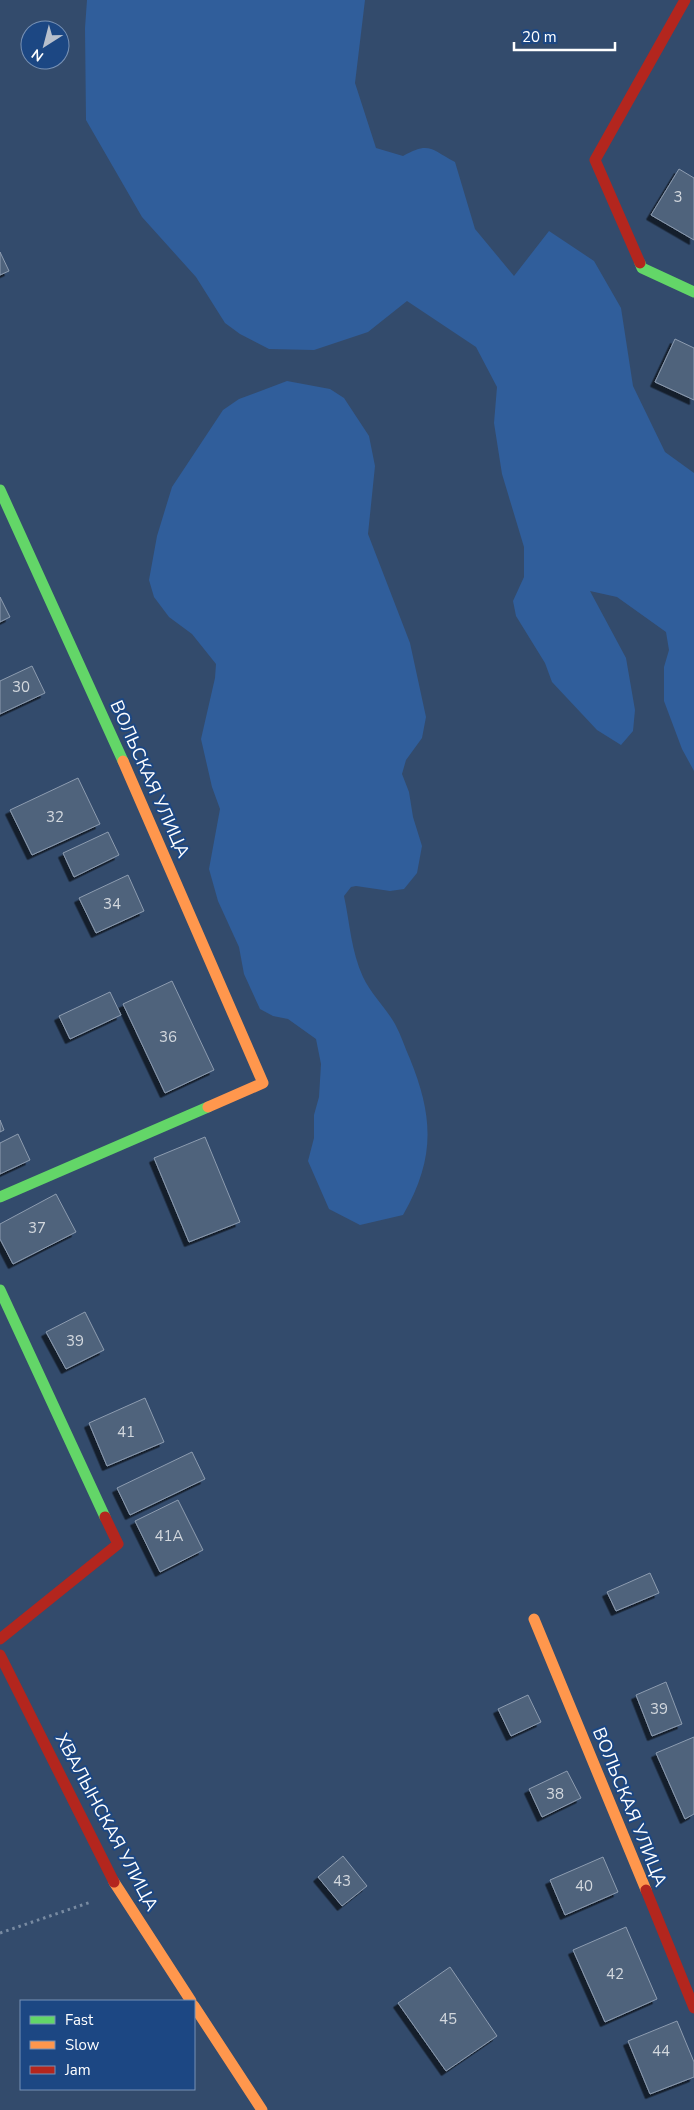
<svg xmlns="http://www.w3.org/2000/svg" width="694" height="2110" viewBox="0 0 694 2110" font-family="'Nunito Sans',sans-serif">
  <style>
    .green { fill: #305e9b }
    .building { fill: #4f637c; stroke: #8d9cb0; filter: url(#shadow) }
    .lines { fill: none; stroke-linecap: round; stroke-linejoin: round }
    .path { stroke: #798ba2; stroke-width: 3; stroke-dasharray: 2.5 4; stroke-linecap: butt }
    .fast { stroke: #63d668; stroke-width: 11 }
    .slow { stroke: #ff974d; stroke-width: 11 }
    .jam { stroke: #b3261e; stroke-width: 11 }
    .labels { text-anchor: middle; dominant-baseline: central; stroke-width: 4; stroke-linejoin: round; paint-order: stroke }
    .number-label { font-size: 15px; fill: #d3d8de }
    .street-label { font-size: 18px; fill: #fff; stroke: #1c4783 }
  </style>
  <defs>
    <filter id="shadow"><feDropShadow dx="-4.5" dy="4.5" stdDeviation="0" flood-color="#0009"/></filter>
  </defs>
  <rect width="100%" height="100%" fill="#334b6c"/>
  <g class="green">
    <path d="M87,0H365L355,83L376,148L403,156C429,141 431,149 455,162L475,229L514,276L549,231L594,261L621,308L633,386L665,452L694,473V771L682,749L664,701V667L669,650L666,632L617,597L590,591L626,658L635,710L633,731L621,745L597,730L552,682L545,663L516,616L513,601L524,577V547L502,474L494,423L497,387L476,347L407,301L368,332L314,350L269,349L240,334L225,323L196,277L142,217L86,120L85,28Z"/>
    <path d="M287,381L330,389L344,398L369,436L375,466L368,534L410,643L426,717L422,738L406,760L402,774L409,792L413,817L422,846L417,873L404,889L390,891L356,886L351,887L344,896C350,924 351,951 363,977C371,994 386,1008 395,1024C401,1035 405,1048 410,1059C434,1118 435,1159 403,1215L360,1225L329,1209L308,1161L314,1138V1115L319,1097L321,1064L316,1039L288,1019L273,1016L260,1009L244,974L239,947L218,901L209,869L220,809L212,787L201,739L215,678L216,664L192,634L169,617L154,597L149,580L157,536L172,487L223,410L239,399Z"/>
  </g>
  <g class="building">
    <polygon points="679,169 694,178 694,240 651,215"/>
    <polygon points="0,252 9,271 0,275"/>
    <polygon points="675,339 694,348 694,400 655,382"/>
    <polygon points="0,597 10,617 0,622"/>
    <polygon points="32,666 45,693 0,714 0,681"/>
    <polygon points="78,778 100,824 32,855 10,810"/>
    <polygon points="108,832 119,855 74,877 63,853"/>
    <polygon points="128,875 144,911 96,933 79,898"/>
    <polygon points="172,981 214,1070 165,1093 123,1004"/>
    <polygon points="110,992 121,1015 70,1039 59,1016"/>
    <polygon points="0,1120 4,1130 0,1132"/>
    <polygon points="18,1134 30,1160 0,1174 0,1143"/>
    <polygon points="205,1137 240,1222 189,1242 154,1158"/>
    <polygon points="56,1194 76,1232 13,1264 0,1239 0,1224"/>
    <polygon points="85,1312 104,1350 66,1369 46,1332"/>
    <polygon points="145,1398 164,1442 107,1466 89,1423"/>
    <polygon points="192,1452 205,1479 130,1515 117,1488"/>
    <polygon points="178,1500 203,1550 160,1572 135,1521"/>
    <polygon points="650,1573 659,1593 616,1611 607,1592"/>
    <polygon points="666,1682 682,1724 652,1736 636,1695"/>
    <polygon points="528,1695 541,1722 511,1736 498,1709"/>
    <polygon points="694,1737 694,1814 685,1819 656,1753"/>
    <polygon points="567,1771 581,1798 542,1817 529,1789"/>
    <polygon points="343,1856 367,1886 342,1906 318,1877"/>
    <polygon points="603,1857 618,1892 565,1915 550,1880"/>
    <polygon points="626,1927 657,1999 605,2022 573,1950"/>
    <polygon points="450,1967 497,2036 446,2071 398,2003"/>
    <polygon points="677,2021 694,2062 694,2077 650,2094 628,2041"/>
  </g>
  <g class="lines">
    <polyline class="path" points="0,1933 91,1902"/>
    <g class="fast">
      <polyline points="640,263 642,268 694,292"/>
      <polyline points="0,490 123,761"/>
      <polyline points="0,1197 208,1107"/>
      <polyline points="0,1290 105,1517"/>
    </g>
    <g class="slow">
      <polyline points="123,761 263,1083 208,1107"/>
      <polyline points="534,1619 646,1890"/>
      <polyline points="114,1882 191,2001"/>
      <polyline points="194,2006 262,2110"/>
    </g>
    <g class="jam">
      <polyline points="640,263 595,160 685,0"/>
      <polyline points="0,1639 118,1544 105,1517"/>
      <polyline points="0,1655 114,1882"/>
      <polyline points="646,1890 694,2008"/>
    </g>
  </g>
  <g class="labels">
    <g class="number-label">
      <text x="678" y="197">3</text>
      <text x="21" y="687">30</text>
      <text x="55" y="817">32</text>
      <text x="112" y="904">34</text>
      <text x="168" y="1037">36</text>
      <text x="37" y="1228">37</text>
      <text x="75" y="1341">39</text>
      <text x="126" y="1432">41</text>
      <text x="169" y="1536">41А</text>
      <text x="659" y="1709">39</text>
      <text x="555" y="1794">38</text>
      <text x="342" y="1881">43</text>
      <text x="584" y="1886">40</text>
      <text x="615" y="1974">42</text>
      <text x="448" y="2019">45</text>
      <text x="661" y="2051">44</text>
    </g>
    <g class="street-label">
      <text transform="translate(150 779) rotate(66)">ВОЛЬСКАЯ УЛИЦА</text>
      <text transform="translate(630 1807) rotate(68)">ВОЛЬСКАЯ УЛИЦА</text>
      <text transform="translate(107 1822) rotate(62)">ХВАЛЫНСКАЯ УЛИЦА</text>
    </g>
  </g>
  <rect x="20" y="2000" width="175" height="90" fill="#1c4783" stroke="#7791b5"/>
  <rect x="30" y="2016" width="25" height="8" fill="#63d668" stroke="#7791b5"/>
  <text x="65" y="2025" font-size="15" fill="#ffffff">Fast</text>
  <rect x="30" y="2041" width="25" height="8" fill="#ff974d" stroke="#7791b5"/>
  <text x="65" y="2050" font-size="15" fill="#ffffff">Slow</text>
  <rect x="30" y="2066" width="25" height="8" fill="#b3261e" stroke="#7791b5"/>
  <text x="65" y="2075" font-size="15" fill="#ffffff">Jam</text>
  <g transform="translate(45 45) rotate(216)"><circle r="24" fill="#1c4783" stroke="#7791b5"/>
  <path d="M0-4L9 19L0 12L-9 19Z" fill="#b8c0cc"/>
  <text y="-8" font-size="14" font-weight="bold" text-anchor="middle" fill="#ffffff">N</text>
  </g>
  <path d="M514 42v8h101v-8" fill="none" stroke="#ffffff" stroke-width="2.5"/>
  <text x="522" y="42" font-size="15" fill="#ffffff" stroke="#1c4783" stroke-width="4" paint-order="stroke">20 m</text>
</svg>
